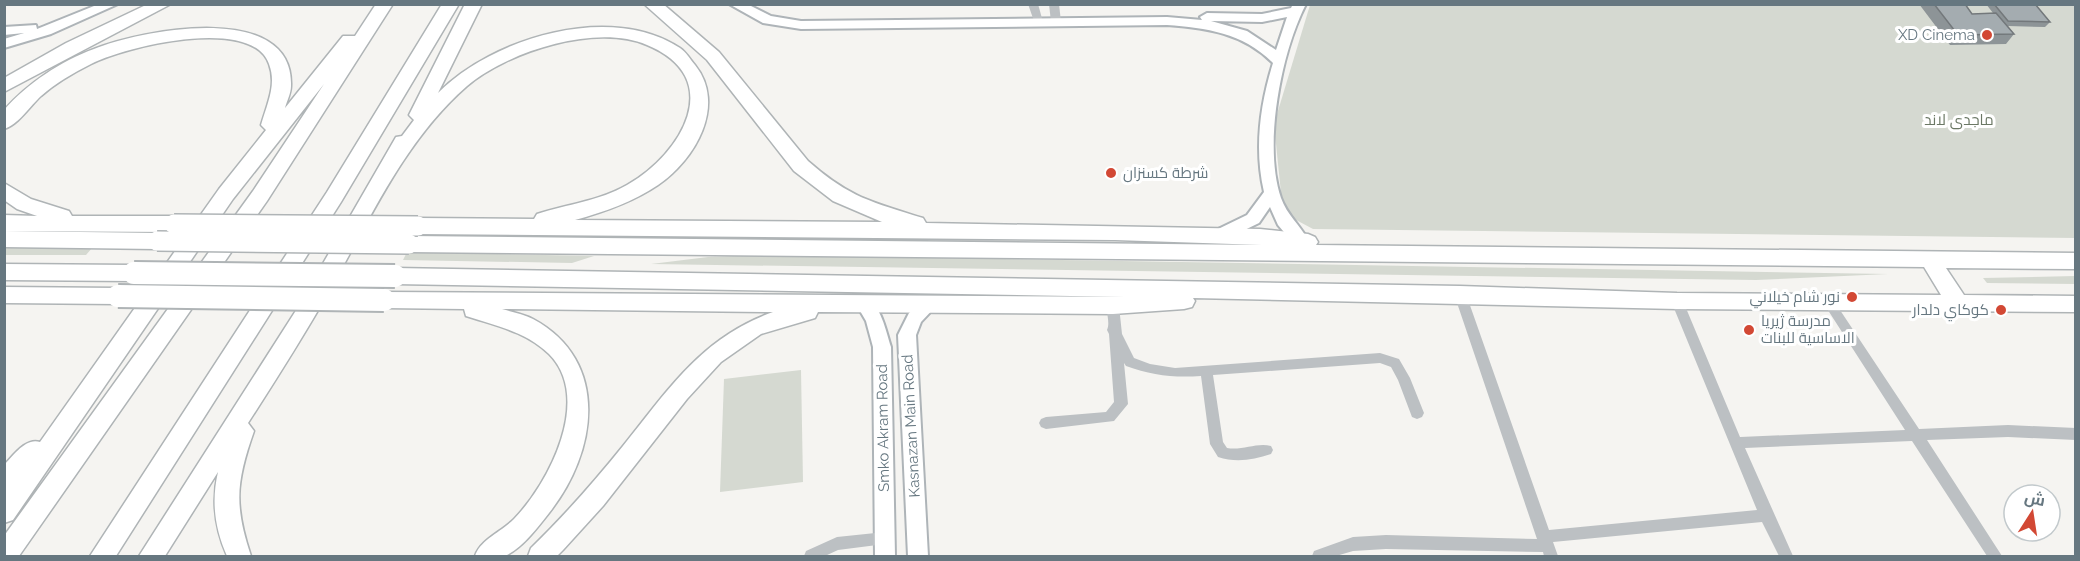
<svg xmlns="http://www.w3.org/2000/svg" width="2080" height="561" viewBox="0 0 2080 561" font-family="Raleway,Cairo,sans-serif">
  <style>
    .green { fill: #d5d9d1 }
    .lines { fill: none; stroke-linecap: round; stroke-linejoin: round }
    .secondary-casing { stroke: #aeb4b8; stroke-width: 4 }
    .highway-casing { stroke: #afb4b6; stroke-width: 3 }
    .street { fill: #bcc0c3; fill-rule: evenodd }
    .secondary { fill: #fff; fill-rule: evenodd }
    .highway { fill: #fff; fill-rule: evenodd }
    .highway-bridge-far1-casing { stroke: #afb4b6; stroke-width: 22; stroke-linecap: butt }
    .highway-bridge-casing { stroke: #afb4b6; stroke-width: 26; stroke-linecap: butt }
    .highway-bridge-far1 { stroke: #fff; stroke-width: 19 }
    .highway-bridge { stroke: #fff; stroke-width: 22 }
    .wall { fill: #8d9497 }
    .building { fill: #a4acb0; stroke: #73787b; stroke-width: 1.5 }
    .poi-dot { fill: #d24834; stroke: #fff; stroke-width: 2 }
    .labels { text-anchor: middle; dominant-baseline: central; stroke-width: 6; stroke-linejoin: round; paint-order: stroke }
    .poi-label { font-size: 15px; fill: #667780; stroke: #fff; text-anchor: end }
    .park-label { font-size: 15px; fill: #6b7865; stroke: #fff }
    .street-label { font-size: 15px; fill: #667780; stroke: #fff }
  </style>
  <rect width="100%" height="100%" fill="#f5f4f1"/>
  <g class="green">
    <polygon points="1310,5 2075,5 2075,238 1313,229 1283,213 1274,124"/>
    <polygon points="5,247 92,248 86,255 5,255"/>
    <polygon points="407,252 594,256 572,263 403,260"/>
    <polygon points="764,255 1888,274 1756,280 651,264 708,257"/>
    <polygon points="2075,276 2075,284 1987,283 1983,278"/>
    <polygon points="801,370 803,482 720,492 724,379"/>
  </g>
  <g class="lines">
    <g class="secondary-casing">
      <g id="secondary">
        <polygon points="99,4 118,4 51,34 4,48 4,39 24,33 4,35 4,27 36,25 37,29"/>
        <path d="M729,4H747L771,16L801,21L1167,17L1202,20L1200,17L1207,13L1262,14L1291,8L1293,4H1306C1281,53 1263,145 1281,198C1287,215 1300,225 1308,240L1306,244H1294L1278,225L1270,207L1259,223L1226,239L1220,241L1212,235L1214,231L1247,215L1264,192C1254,149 1260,105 1273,63C1243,33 1207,28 1167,25L801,29L763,23ZM1287,17L1276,50L1247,31L1211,21L1262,22Z"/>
        <path d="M864,297C881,303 886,332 891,347L895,556H875L873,347L866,321L856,304L858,299Z"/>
        <polygon points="930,297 936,299 938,304 921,322 916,335 928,556 908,556 898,335 909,313"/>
      </g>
    </g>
    <g class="highway-casing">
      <g id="highway">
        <polygon points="148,4 171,4 4,92 4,78 66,43"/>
        <path d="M376,4H393L267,201L19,556H4V536L253,191L324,84L233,199L13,520L4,523V465C13,456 26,437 40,442L219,189L266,130L261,125C267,104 277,85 269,64C252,15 123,47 91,64C73,73 56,83 41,96C30,106 18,125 4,129V110C28,83 61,61 94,49C141,30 294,0 291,86C291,93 287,101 285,108L343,36H355Z"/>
        <polygon points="442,4 459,4 341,202 116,556 90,556 327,192"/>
        <path d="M465,4H482L438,93C492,38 611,2 680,48C686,52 690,59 695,65C727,105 695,160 658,185C633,202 604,212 575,220L882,222L833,201L794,171L707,60L644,4H663L719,52L808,161C850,198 872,202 923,218L926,223L1260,229L1308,234L1315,237L1318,242L1316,245L2076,253V269L1946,268L1964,295L2076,296V312L1677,309L1193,298L1195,301L1192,307L1184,309L1113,314L818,312L815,318L761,334L721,362L687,399L603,506L563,550L557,556H528L531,548C564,516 594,482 623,446C668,390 702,337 773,312L502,309C512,312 524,314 533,319C611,361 597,453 549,513C537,528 524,546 507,555C499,559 483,556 475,556C480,540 501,532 514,519C549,483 593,398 549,354C525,331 496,326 466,316L464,309L384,308L376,306L373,300L376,294L384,292L1126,297L395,284L388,282L385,276L388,270L395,268L1460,286L1677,293L1941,295L1924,267L409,252L402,249L399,244L402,239L409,236L1262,245L1115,240L418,234L411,231L408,226L411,221L418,218L534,219L537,214C568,204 599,201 627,185C682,154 727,78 647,45C596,23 507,52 467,86C405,140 371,217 331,288C305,334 277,378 248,423L254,431C236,482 234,505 251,556H227C215,529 211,502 218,472L165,556H139L295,312L396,137L402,136L414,120L409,115Z"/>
        <polygon points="4,183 31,199 69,211 72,216 174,216 181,219 184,224 181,229 174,232 4,231 4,215 37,216 17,209 4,200"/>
        <polygon points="4,231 157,233 164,236 167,241 164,246 157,249 4,247"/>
        <polygon points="4,264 134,265 141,267 144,273 141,279 134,281 4,280"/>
        <polygon points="4,287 118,288 126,290 129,296 126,302 118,304 4,303"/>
      </g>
    </g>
    <g class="street">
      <polygon points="1028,4 1038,4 1043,22 1041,24 1035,24"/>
      <polygon points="1049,4 1059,4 1061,22 1059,24 1056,25 1051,22"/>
      <polygon points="1460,289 1464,291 1466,294 1549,530 1757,510 1671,301 1673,298 1681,298 1683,301 1740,437 1905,430 1824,304 1822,301 1824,298 1832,298 1919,429 2008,425 2076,428 2076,440 2008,437 1927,440 2002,556 1987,556 1912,441 1745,448 1793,556 1779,556 1762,522 1553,542 1558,556 1544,556 1543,552 1386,549 1353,551 1336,556 1312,556 1314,551 1353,537 1386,535 1537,539 1454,294 1456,291"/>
      <path d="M1113,301L1117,303L1119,306L1122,334L1134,358L1150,364L1175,368L1380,353L1399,359L1410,378L1424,413L1422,417L1417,419L1412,417L1398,380L1391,367L1380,363L1213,375L1223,442L1227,448C1242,451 1257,442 1271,446L1273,450L1271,454C1253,460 1236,463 1218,457L1210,444L1201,376C1173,378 1151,375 1126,366L1124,363L1128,404L1114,421L1046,429L1041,427L1039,423L1041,419L1046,417L1106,412L1114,402L1109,334L1107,330C1111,321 1104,311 1109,303Z"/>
      <polygon points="885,532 890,533 892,538 890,543 885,544 838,550 825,556 804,556 806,551 837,537"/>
    </g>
    <use href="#secondary" class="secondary"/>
    <use href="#highway" class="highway"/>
    <g class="highway-bridge-far1-casing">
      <g id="highway-bridge-far1">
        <polyline points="174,224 418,226"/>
        <polyline points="157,241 409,244"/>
      </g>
    </g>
    <g class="highway-bridge-casing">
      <g id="highway-bridge">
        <polyline points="134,273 395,276"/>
        <polyline points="118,296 384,300"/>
      </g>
    </g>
    <use href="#highway-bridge-far1" class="highway-bridge-far1"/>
    <use href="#highway-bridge" class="highway-bridge"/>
  </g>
  <polygon class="wall" points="1919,4 1965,4 1972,14 1993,13 1986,4 2035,4 2050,22 2045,27 2008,26 2014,34 2006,44 1950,45"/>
  <g class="building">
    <polygon points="1934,4 1965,4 1972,14 1996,13 2014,34 1958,35"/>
    <polygon points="1994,4 2035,4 2050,22 2008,21"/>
  </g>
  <g class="poi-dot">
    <circle cx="1987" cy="35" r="6"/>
    <circle cx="1111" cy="173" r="6"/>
    <circle cx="1852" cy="297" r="6"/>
    <circle cx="2001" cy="310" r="6"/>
    <circle cx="1749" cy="330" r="6"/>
  </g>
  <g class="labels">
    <g class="poi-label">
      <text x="1975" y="35">XD Cinema</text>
      <text x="1123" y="173" text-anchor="start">شرطة كسنزان</text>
      <text x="1840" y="297">نور شام خيلاني</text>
      <text x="1989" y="310">كوكاي دلدار</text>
      <text x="1761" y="321" text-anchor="start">مدرسة ژيريا<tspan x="1761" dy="17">الاساسية للبنات</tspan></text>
    </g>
    <g class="park-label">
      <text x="1959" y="120">ماجدی لاند</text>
    </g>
    <g class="street-label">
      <text transform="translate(911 426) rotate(-93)">Kasnazan Main Road</text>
      <text transform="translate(883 428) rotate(-91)">Smko Akram Road</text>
    </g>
  </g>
  <rect width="2080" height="561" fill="none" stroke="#667780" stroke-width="12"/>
  <g transform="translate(2032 513) rotate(12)"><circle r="28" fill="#ffffff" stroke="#c2c9cc" stroke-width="1.5"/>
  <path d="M0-4.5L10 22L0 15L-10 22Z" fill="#d24834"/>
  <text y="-9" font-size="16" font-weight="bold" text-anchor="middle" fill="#667780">ش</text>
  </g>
</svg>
